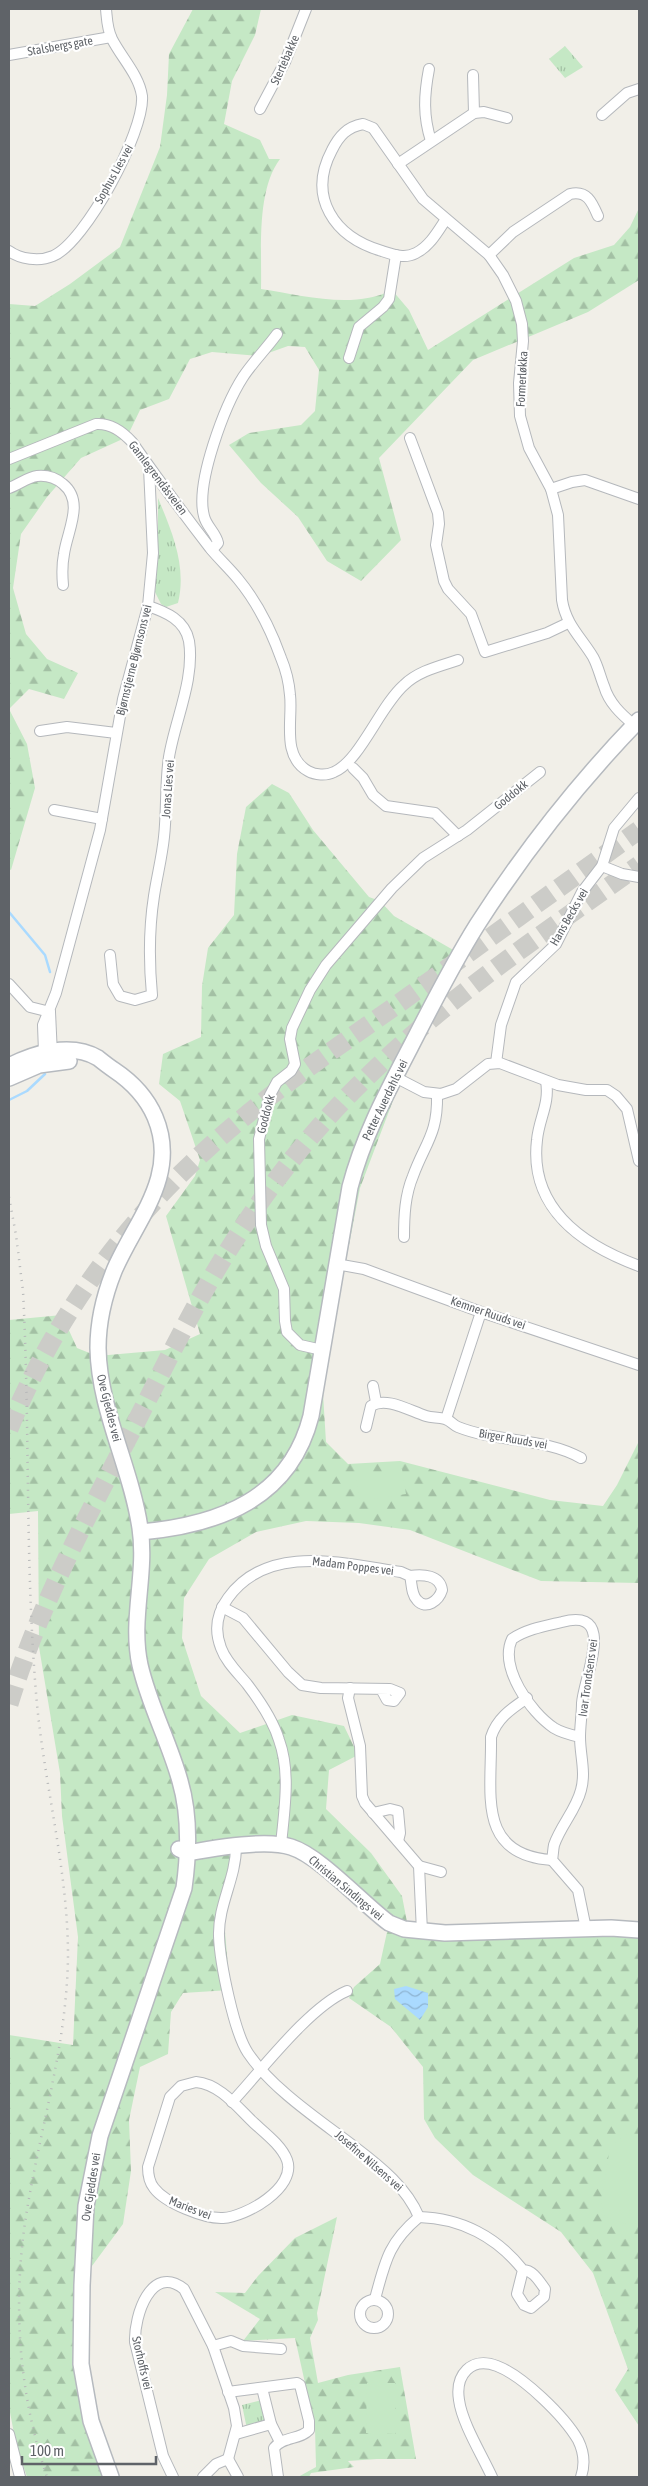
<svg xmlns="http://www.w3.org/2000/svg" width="648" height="2486" viewBox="0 0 648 2486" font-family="'Asap Condensed',sans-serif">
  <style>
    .grass { fill: url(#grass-tufts) }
    .forest { fill: url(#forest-firs) }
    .pitch { fill: #c5e8c5 }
    .water { fill: url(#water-waves) }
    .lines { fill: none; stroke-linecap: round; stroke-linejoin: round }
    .stream { stroke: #aadaff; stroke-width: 2.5 }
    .highway-tunnel { stroke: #ccccc8; stroke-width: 19; stroke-dasharray: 19 9; stroke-linecap: butt }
    .street-casing { stroke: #b5b8bc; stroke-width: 12 }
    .secondary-casing { stroke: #b6babf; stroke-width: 18 }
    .street { stroke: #fff; stroke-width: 10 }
    .secondary { stroke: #fff; stroke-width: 15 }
    .rail { stroke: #b6b7b8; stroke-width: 2.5; stroke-dasharray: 1 6; stroke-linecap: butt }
    .labels { text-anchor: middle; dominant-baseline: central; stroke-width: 4.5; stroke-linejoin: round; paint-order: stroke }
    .street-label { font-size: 12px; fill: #5f6368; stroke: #fff }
  </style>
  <defs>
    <pattern id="grass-tufts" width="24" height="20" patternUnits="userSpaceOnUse" patternTransform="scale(1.25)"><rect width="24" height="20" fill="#c5e8c5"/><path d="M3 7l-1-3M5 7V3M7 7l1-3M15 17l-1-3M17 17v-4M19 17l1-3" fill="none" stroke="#a3c0a4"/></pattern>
    <pattern id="forest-firs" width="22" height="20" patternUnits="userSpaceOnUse" patternTransform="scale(1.25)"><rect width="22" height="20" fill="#c5e8c5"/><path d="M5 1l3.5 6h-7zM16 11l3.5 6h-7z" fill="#a3c0a4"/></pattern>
    <pattern id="water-waves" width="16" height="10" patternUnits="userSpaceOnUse" patternTransform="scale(1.25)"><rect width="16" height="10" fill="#aadaff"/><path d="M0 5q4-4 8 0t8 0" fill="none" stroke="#8eb4d2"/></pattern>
  </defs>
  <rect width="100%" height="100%" fill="#f1efe8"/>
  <g class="grass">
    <polygon points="565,46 583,67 565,78 549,59"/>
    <path d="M158,498C172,532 187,566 178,603L166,607L161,604L155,592L158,547Z"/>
    <polygon points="262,2400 269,2423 247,2429 242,2405"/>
  </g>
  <g class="forest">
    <path d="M193,9H261L255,35L232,81L224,124L260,140L269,159H280C256,191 262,250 261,289C302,295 353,310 392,290L409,310L428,350L574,258L614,245L630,227L639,208V280L588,312L473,360L379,458L401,540L361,581L327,561L298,517L261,483L229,445L249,433L301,425L315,411L319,370L305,347L288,346L260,356L212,352L190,359L169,399L140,410L127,437L81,458L47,497L21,534L13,588L26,634L47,659L78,673L64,699L29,689L9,709L27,744L35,788L11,870L9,869V304L35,306L70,284L120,247L160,147L167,95L169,54Z"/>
    <polygon points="272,784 289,793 313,830 369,897 380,901 394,916 462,955 414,1045 360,1188 330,1343 323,1394 326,1442 348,1464 400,1461 550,1500 603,1506 617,1485 639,1441 639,1583 541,1581 410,1530 359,1523 306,1521 256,1532 209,1559 184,1598 182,1638 201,1696 240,1733 292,1715 344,1726 358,1755 329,1770 326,1809 371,1853 402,1896 407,1922 502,1933 554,1922 639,1931 639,2426 615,2390 628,2369 593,2273 561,2232 473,2175 435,2138 424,2119 423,2067 391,2027 349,1998 354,1987 380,1964 389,1923 303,1860 278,1848 236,1849 224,1920 230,1990 183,1993 171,2012 168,2054 140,2067 129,2120 131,2171 123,2224 89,2270 84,2323 95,2425 115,2477 27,2477 16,2444 9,2407 9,2035 73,2045 78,1937 62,1816 60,1773 39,1647 38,1511 9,1514 9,1320 62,1315 77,1348 97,1356 165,1350 200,1334 166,1216 195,1176 200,1160 180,1101 159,1084 163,1054 201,1037 202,986 208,948 234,915 237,854 246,807"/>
    <polygon points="337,2217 317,2313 318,2320 310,2338 318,2383 348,2375 400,2367 416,2459 377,2459 348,2461 354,2467 311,2473 309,2477 298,2477 316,2467 315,2428 295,2338 243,2341 260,2319 215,2292 245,2293 258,2276 295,2238"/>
  </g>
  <g class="pitch">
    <polygon points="402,1469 406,1494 360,1501 356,1477"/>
    <polygon points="626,2134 639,2138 639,2224 623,2223 605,2217 601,2203 610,2147"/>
    <polygon points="367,2383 395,2383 395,2434 366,2433"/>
  </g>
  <polygon class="water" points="406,1986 428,1993 428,2007 420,2020 395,1999 394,1989"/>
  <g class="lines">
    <g class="stream">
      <polyline points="9,912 45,955 50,972"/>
      <polyline points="9,1100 27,1091 45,1074"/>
    </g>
    <g class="highway-tunnel">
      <path d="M9,1429C52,1322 122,1226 207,1149C266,1095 333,1050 398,1004C478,946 559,888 639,830"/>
      <path d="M9,1704C38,1609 84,1522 130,1434C162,1372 192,1308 229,1249C268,1186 314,1128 367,1077C449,996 546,932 639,865"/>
    </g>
    <g class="street-casing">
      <g id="street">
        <polyline points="9,55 111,37"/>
        <path d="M429,69C424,95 423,116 431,141"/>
        <polyline points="473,75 474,113"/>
        <polyline points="260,109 285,62 306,9"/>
        <polyline points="602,115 627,93 639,89"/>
        <polyline points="398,164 474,113 484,112 507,118"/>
        <path d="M446,219C438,231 430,246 416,253C405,259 394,255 382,251C334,237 307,197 332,150C339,136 347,127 363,124L373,128L423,199L489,255L503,275L516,301L522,324L523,341L519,383L520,416L529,448L551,489L558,515L562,600C566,625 581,637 593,657C598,666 600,676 604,686C609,703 621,714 634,725"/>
        <path d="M9,251C20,259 39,262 53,256C85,243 145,131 142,96C139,75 121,57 112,39C107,29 107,19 106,9"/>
        <path d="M489,255L513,232L570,194C587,190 592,202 598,216"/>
        <polyline points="349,358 359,327 383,307 389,299 396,255"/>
        <polyline points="410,438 438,513 439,524 436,545 444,581 448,589 471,614 485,652 547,633 568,623"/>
        <path d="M9,459L96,424C111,423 122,431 132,442C157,478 183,513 210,548C219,559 229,568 238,579C257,602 271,630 281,658C286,670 289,682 290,695C293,719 281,756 308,771C315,775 326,776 334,772C360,761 380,706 404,685C418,671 440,666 458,660"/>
        <path d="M9,488C18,485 28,477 37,476C47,475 56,478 63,484C85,502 67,531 64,554C62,564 62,574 63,585"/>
        <polyline points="551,489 572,482 585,480 639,499"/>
        <path d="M212,550L218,543C216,533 206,526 204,516C195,483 225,405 243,377C253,362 266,349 277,334"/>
        <polyline points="40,731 67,727 116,733"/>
        <polyline points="353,768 363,778 373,795 386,806 435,813 458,836"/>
        <polyline points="54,810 102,819"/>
        <polyline points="602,866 622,874 639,877"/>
        <path d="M110,955L113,984L120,996L135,1000L152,995C149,963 149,928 154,896C157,876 162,857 164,837C167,810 165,783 169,757C175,720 195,679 189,641C185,620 166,612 148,606"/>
        <polyline points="9,984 30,1007 50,1012"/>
        <polyline points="50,1012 52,1055"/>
        <polyline points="47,1058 44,1052 43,1025 56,993 100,830 123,699 148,606 153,553 149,468"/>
        <polyline points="496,1063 501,1025 516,982 556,944 582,892 602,866 614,828 639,798"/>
        <polyline points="395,1077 424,1092 441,1094 456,1089 488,1064 500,1063 558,1085 586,1090 607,1090 616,1096 627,1109 639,1161"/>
        <path d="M546,1081C550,1104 539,1118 537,1140C529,1208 582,1245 639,1266"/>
        <path d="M404,1237C404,1216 405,1195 413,1176C425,1143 438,1134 437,1095"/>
        <polyline points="336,1264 364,1269 481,1312 639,1365"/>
        <polyline points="322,1350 300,1345 287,1332 285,1321 284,1289 266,1246 261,1225 259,1139 270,1095 277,1082 291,1071 295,1064 290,1039 292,1028 310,990 326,965 392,888 423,858 467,830 540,772"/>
        <polyline points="373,1386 376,1402"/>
        <polyline points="446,1419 481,1312"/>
        <path d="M366,1427L371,1406C386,1396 410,1411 426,1416C432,1418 438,1417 445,1419C450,1420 453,1425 458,1427C498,1443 543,1437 581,1458"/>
        <polyline points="222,1607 243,1618 288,1672 302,1685 321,1688 390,1689 400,1693 394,1701 387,1700 381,1689"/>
        <polyline points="350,1688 348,1698 360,1746 362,1796 365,1803 419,1866 422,1932"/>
        <path d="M527,1698C511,1709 497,1718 491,1737C492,1793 476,1855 552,1860"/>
        <path d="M580,1737C571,1735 562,1733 554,1728C530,1712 499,1667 512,1639C527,1629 545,1626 562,1622C618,1607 584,1676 582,1703C582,1714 580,1726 580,1737C580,1755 586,1772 581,1790C576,1810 561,1825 554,1845C553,1850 553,1855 552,1860L578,1890L586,1929"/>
        <polyline points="373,1813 390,1809 398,1811 400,1833 398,1841"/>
        <path d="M281,1845C284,1811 291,1773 279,1740C273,1720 260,1701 247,1684C238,1673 226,1662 221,1648C214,1630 217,1613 228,1598C268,1542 345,1564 401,1572L410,1576C412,1583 411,1594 417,1600C426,1611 439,1600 442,1590C440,1575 423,1574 410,1576"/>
        <path d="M236,1847C236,1878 218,1905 219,1936C220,1963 234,2032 248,2053C273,2090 321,2121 356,2148C381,2167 407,2188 419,2217C388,2243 385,2262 375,2299"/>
        <polyline points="419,1866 441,1872"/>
        <path d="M196,2082C220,2084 238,2108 254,2123C265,2133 282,2146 287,2160C297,2188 245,2217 223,2218C205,2219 165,2203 154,2188C149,2182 148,2175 148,2167L170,2097L181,2086Z"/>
        <path d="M232,2102C261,2071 309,2007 347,1991"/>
        <path d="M419,2217C461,2218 497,2237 523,2270C533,2270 539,2281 545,2289L544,2297L531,2308L524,2305L517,2294L523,2270"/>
        <circle cx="374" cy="2314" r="14"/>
        <polyline points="213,2346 231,2341 243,2346 281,2349"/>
        <polyline points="262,2388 271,2424 280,2442"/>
        <path d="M228,2392L297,2383L300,2385L309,2421V2430C300,2440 283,2436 274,2448L278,2477"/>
        <polyline points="9,2434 20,2477"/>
        <polyline points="236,2434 271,2424"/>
        <path d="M173,2477L163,2456L135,2342C134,2316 151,2263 184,2289L213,2346L234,2408L237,2426L228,2459"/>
        <polyline points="203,2477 216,2464 228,2459 238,2477"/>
        <path d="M492,2477C482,2455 462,2423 459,2400C455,2375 471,2356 497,2366C523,2376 564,2416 578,2440C584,2452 585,2465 581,2477"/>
      </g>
    </g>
    <g class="secondary-casing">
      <g id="secondary">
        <path d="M9,1066C34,1053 71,1042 98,1058C103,1062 108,1066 114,1070C132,1082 146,1096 155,1117C180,1176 135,1221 114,1271C104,1296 98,1321 98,1348C99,1410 131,1467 140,1528C147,1574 130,1619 140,1665C149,1705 169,1741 180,1781C190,1815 189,1852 184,1888L100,2136L86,2206L82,2285L81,2364L91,2421L111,2477"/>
        <polyline points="9,1078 39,1065 69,1061"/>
        <path d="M141,1532C219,1525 290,1499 311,1416L350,1187C363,1137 386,1094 410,1048C431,1007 452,965 477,925C524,852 579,782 639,720"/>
        <path d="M179,1849L188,1853C214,1848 266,1839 291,1847C320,1856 362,1903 389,1923L404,1929L445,1933L611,1928L639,1930"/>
      </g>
    </g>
    <use href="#street" class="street"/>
    <use href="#secondary" class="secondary"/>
    <path class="rail" d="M9,1197L16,1235L23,1291C30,1425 25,1560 36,1693C43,1781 68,1867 68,1956C67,2043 41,2125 27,2210C12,2300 18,2391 47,2477"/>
  </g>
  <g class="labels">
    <g class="street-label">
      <text transform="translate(60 46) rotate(-10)">Stalsbergs gate</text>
      <text transform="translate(285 60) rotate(-66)">Stertebakke</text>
      <text transform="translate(114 174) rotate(-61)">Sophus Lies vei</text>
      <text transform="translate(522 379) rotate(-87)">Formerløkka</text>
      <text transform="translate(158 478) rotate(53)">Gamlegrendåsveien</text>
      <text transform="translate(134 660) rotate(-76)">Bjørnstjerne Bjørnsons vei</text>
      <text transform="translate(168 789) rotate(-86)">Jonas Lies vei</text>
      <text transform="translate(511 795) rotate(-39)">Goddokk</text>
      <text transform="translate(569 917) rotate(-60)">Hans Becks vei</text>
      <text transform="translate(385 1100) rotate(-64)">Petter Auerdahls vei</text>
      <text transform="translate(266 1114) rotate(-75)">Goddokk</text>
      <text transform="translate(488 1313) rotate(19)">Kemner Ruuds vei</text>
      <text transform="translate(109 1408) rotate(76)">Ove Gjeddes vei</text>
      <text transform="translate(513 1439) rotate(10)">Birger Ruuds vei</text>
      <text transform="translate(353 1566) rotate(7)">Madam Poppes vei</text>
      <text transform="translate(588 1678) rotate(-82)">Ivar Trondsens vei</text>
      <text transform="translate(346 1888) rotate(40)">Christian Sindings vei</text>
      <text transform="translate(369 2161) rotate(41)">Josefine Nilsens vei</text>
      <text transform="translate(91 2187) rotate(-81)">Ove Gjeddes vei</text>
      <text transform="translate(190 2208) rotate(21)">Maries vei</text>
      <text transform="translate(142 2363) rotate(77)">Storhoffs vei</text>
    </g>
  </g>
  <rect width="648" height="2486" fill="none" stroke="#5f6368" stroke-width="20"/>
  <path d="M22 2456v8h134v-8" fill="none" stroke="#5f6368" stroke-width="2.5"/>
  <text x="30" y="2456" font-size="15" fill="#5f6368" stroke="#ffffff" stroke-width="4" paint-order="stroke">100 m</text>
</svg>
